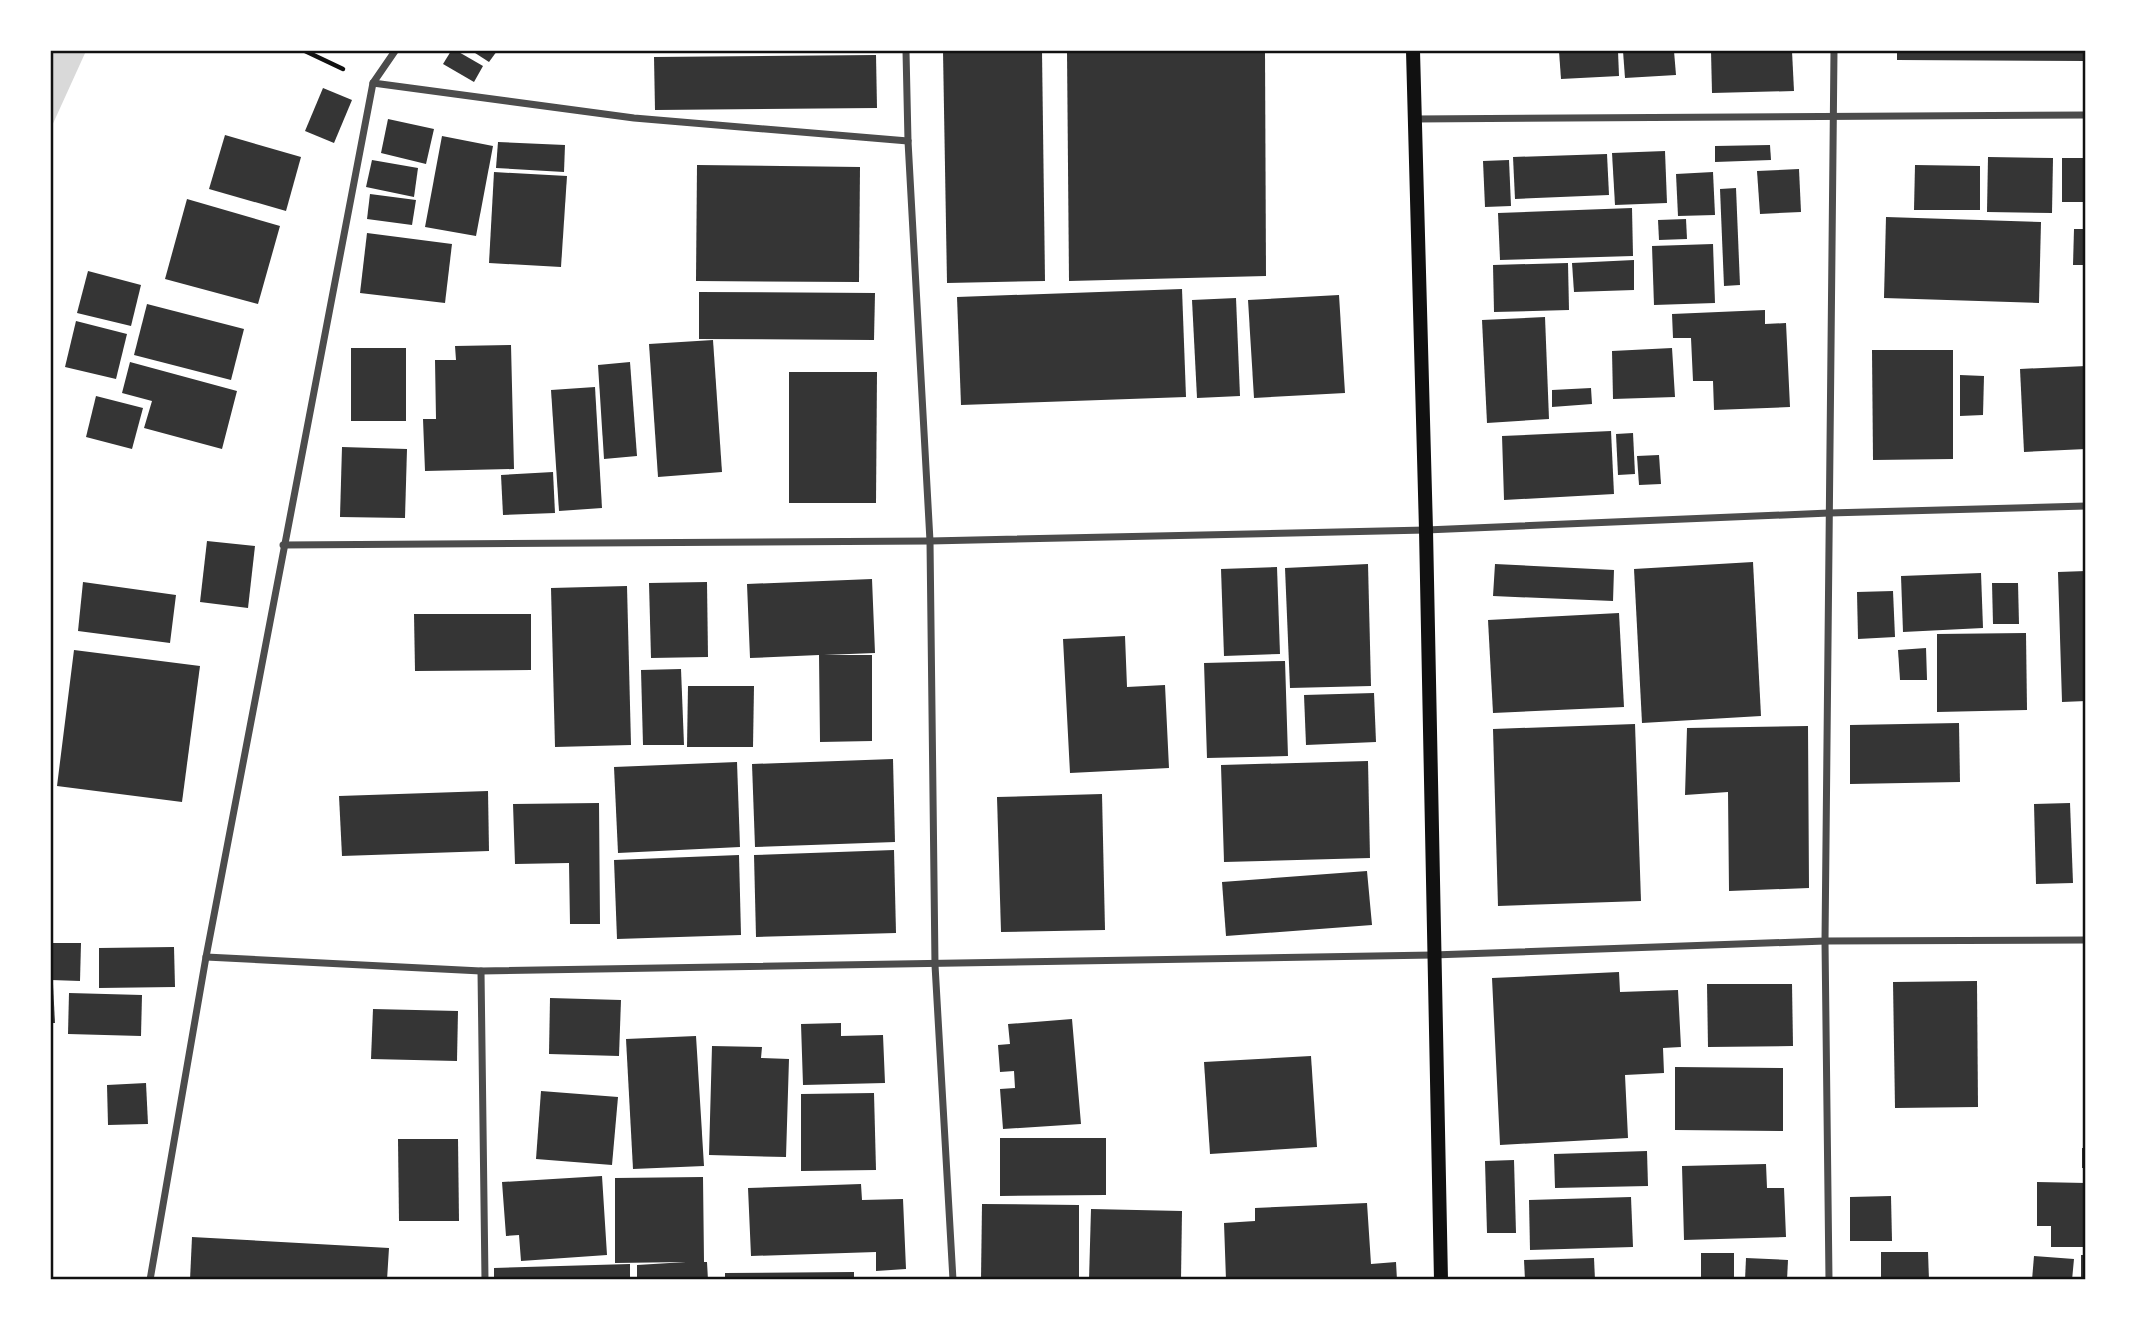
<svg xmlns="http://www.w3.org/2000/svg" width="2137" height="1331" viewBox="0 0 2137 1331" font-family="Cabin,sans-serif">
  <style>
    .water { fill: #d9d9d9 }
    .building { fill: #353535 }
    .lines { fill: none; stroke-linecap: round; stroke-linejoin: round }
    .path { stroke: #111; stroke-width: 4.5 }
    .minor { stroke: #4c4c4c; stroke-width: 7 }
    .secondary { stroke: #111; stroke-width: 14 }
    .neatline { fill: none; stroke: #111; stroke-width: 2.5 }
  </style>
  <rect width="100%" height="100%" fill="#fff"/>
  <polygon class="water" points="51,51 86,51 51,128"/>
  <g class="building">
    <polygon points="451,51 457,51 483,66 474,82 443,64"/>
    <polygon points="472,51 497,51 489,62"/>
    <polygon points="943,51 1042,51 1045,281 947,283"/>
    <polygon points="1067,51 1265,51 1266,276 1069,281"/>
    <polygon points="1559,51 1618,51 1619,76 1561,79"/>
    <polygon points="1623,51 1674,51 1676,75 1625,78"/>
    <polygon points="1711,51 1792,51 1794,91 1712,93"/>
    <polygon points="1897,51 2086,51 2086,61 1897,60"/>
    <polygon points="876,55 877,108 655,110 654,57"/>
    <polygon points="323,88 352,100 334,143 305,131"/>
    <polygon points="388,119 434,129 426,164 381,153"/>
    <polygon points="225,135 301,157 286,211 209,189"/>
    <polygon points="442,136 493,146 476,236 425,227"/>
    <polygon points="498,142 565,145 564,172 496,168"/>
    <polygon points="1770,145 1771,160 1715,162 1715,146"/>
    <polygon points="1665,151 1667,203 1615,205 1612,153"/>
    <polygon points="1607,154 1609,195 1515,199 1513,157"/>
    <polygon points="1988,157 2053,158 2052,213 1987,212"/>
    <rect x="2062" y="158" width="24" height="44"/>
    <polygon points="372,160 418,168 414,197 366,187"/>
    <polygon points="1509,160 1511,206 1485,207 1483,161"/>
    <polygon points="697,165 860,167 859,282 696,281"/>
    <polygon points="1915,165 1980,166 1980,210 1914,210"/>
    <polygon points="1799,169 1801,212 1760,214 1757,171"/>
    <polygon points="494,172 567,176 561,267 489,263"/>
    <polygon points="1713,172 1715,215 1678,216 1676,174"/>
    <polygon points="1736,188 1740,285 1724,286 1720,189"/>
    <polygon points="370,194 416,200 412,225 367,219"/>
    <polygon points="187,199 280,226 258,304 165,279"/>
    <polygon points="1632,208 1633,256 1500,260 1498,213"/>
    <polygon points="1886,217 2041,222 2039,303 1884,298"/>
    <polygon points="1686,219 1687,239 1659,240 1658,220"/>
    <polygon points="2074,229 2086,229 2086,265 2073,265"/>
    <polygon points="367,233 452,244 445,303 360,293"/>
    <polygon points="1713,244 1715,303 1654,305 1652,246"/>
    <polygon points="1634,260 1634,290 1574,292 1572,263"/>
    <polygon points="1568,263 1569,310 1494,312 1493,265"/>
    <polygon points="88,271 141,285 131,326 77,313"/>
    <polygon points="1182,289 1186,397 961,405 957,297"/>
    <polygon points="699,292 875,293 874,340 699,339"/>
    <polygon points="1339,295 1345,393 1254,398 1248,300"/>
    <polygon points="1236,298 1240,396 1197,398 1192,300"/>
    <polygon points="147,304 244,329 231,380 134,355"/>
    <polygon points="1765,310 1765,324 1786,323 1790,407 1714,410 1713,381 1693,381 1691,338 1673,338 1672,314"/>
    <polygon points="1545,317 1549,419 1487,423 1482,320"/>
    <polygon points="76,321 127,334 116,379 65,367"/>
    <polygon points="713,340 722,472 658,477 649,344"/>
    <polygon points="511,345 514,469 425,471 423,419 436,419 435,360 456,360 455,346"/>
    <rect x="351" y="348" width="55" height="73"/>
    <polygon points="1672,348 1675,397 1613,399 1612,351"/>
    <polygon points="1872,350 1953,350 1953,459 1873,460"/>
    <polygon points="130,362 237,391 222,449 144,428 152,401 122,393"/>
    <polygon points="630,362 637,456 604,459 598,365"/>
    <polygon points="2086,366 2086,449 2024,452 2020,369"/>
    <polygon points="789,372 877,372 876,503 789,503"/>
    <polygon points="1960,375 1984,376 1983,415 1960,416"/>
    <polygon points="595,387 602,508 559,511 551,390"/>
    <polygon points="1591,388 1592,404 1552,407 1552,390"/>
    <polygon points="96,396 143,408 132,449 86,437"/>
    <polygon points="1611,431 1614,494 1504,500 1502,436"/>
    <polygon points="1633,433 1635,474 1618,475 1616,434"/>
    <polygon points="342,447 407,449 405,518 340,517"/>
    <polygon points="1659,455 1661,484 1639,485 1637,456"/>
    <polygon points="553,472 555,513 503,515 501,475"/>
    <polygon points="207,541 255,546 248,608 200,602"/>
    <polygon points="1753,562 1761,716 1642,723 1634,569"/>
    <polygon points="1368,564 1371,686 1290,688 1285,568"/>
    <polygon points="1495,564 1614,570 1613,601 1493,596"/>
    <polygon points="1277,567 1280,654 1224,656 1221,569"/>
    <polygon points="2086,571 2086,701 2062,702 2058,572"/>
    <polygon points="1981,573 1983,628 1903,632 1901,576"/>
    <polygon points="872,579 875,653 824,655 872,655 872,741 820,742 819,655 750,658 747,584"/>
    <polygon points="83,582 176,595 170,643 78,631"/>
    <polygon points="707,582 708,657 651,658 649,583"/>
    <polygon points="1992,583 2018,583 2019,624 1993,624"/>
    <polygon points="627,586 631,745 555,747 551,588"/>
    <polygon points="1893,591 1895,637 1858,639 1857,592"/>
    <polygon points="1619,613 1624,707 1493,713 1488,620"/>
    <polygon points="414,614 531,614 531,670 415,671"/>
    <polygon points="2026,633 2027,710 1937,712 1937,634"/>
    <polygon points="1125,636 1127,687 1165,685 1169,768 1070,773 1063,639"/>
    <polygon points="1926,648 1927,680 1900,680 1898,650"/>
    <polygon points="74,650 200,666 182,802 57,786"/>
    <polygon points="1285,661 1288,756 1207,758 1204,663"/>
    <polygon points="681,669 684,745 643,745 641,670"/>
    <polygon points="688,686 754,686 753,747 687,747"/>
    <polygon points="1374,693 1376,742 1306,745 1304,695"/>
    <polygon points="1959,723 1960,782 1850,784 1850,725"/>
    <polygon points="1635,724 1641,901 1498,906 1493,729"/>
    <polygon points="1808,726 1809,888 1729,891 1728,792 1685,795 1687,728"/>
    <polygon points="893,759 895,842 755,847 752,764"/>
    <polygon points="1368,761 1370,858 1224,862 1221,765"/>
    <polygon points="737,762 740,847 618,853 614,767"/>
    <polygon points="488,791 489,851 342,856 339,796"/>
    <polygon points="1102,794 1105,930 1001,932 997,797"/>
    <polygon points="599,803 600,924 570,924 569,863 515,864 513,804"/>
    <polygon points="2070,803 2073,883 2036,884 2034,804"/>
    <polygon points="894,850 896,933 756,937 754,855"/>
    <polygon points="739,855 741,935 617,939 614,860"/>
    <polygon points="1367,871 1372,925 1226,936 1222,882"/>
    <polygon points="51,943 81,943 80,981 51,980"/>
    <polygon points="174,947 175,987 99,988 99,948"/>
    <polygon points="1619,972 1620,992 1678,990 1681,1047 1663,1048 1664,1073 1625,1075 1628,1138 1500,1145 1492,978"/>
    <polygon points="1977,981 1978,1107 1895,1108 1893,982"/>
    <polygon points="51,984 53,984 55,1023 51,1023"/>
    <polygon points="1707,984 1792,984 1793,1046 1708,1047"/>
    <polygon points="69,993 142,995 141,1036 68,1034"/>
    <polygon points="550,998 621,1000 619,1056 549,1054"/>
    <polygon points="373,1009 458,1011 457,1061 371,1059"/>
    <polygon points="1072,1019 1081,1124 1003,1129 1000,1089 1015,1088 1014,1071 1000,1072 998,1045 1010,1044 1008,1024"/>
    <polygon points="841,1023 841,1036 883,1035 885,1083 803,1085 801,1024"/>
    <polygon points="696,1036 704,1166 633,1169 626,1039"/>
    <polygon points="712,1046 762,1047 761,1058 789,1059 786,1157 709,1155"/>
    <polygon points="1311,1056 1317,1147 1210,1154 1204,1062"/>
    <polygon points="1675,1067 1783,1068 1783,1131 1675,1130"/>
    <polygon points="146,1083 148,1124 108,1125 107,1085"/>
    <polygon points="541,1091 618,1097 612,1165 536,1159"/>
    <polygon points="874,1093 876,1170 801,1171 801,1094"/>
    <polygon points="1000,1138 1106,1138 1106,1195 1000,1196"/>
    <polygon points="398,1139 458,1139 459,1221 399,1221"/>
    <rect x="2082" y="1148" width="4" height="20"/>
    <polygon points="1647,1151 1648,1186 1555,1188 1554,1154"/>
    <polygon points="1514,1160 1516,1233 1487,1233 1485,1161"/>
    <polygon points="1766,1164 1767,1188 1784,1188 1786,1237 1684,1240 1682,1166"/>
    <polygon points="602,1176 607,1255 521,1261 519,1235 506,1236 502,1182"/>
    <polygon points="703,1177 704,1262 707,1262 708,1280 637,1280 637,1265 686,1262 615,1263 615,1178"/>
    <polygon points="2037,1182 2086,1183 2086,1247 2051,1247 2051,1226 2037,1226"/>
    <polygon points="861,1184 862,1200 903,1199 906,1269 876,1271 876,1252 751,1256 748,1188"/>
    <polygon points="1891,1196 1892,1241 1850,1241 1850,1197"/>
    <polygon points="1631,1197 1633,1247 1530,1250 1529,1200"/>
    <polygon points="1367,1203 1371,1264 1396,1262 1397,1280 1226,1280 1224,1223 1255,1221 1255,1208"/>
    <polygon points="982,1204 1079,1205 1079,1280 981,1280"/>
    <polygon points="1091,1209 1182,1211 1181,1280 1089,1280"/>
    <polygon points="192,1237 389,1248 387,1280 190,1280"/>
    <polygon points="1881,1252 1928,1252 1929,1280 1881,1280"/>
    <rect x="1701" y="1253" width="33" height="27"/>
    <rect x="2081" y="1255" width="5" height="25"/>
    <polygon points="2034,1256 2074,1259 2072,1280 2032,1280"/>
    <polygon points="1594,1258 1595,1280 1525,1280 1524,1260"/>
    <polygon points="1746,1258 1788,1260 1787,1280 1745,1280"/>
    <polygon points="630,1264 630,1280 494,1280 494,1268"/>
    <polygon points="854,1272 854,1280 725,1280 725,1273"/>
  </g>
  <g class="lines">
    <polyline class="path" points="305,51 343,69"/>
    <g class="minor">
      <polyline points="906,51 908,141 930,541 935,965 953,1280"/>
      <polyline points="373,83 634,118 908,141"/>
      <polyline points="1415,119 2086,115"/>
      <polyline points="283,545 930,541 1426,530 1829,513 2086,506"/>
      <polyline points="206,957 481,971 1433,955 1825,941 2086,940"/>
      <polyline points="481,971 485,1280"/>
      <polyline points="150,1280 206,957 373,83 395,51"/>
      <polyline points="1829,1280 1825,941 1834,51"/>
    </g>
    <polyline class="secondary" points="1413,51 1426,530 1441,1280"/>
  </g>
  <rect width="2137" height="1331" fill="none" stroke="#ffffff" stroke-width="105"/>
  <rect x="52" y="52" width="2032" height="1226" class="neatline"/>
</svg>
